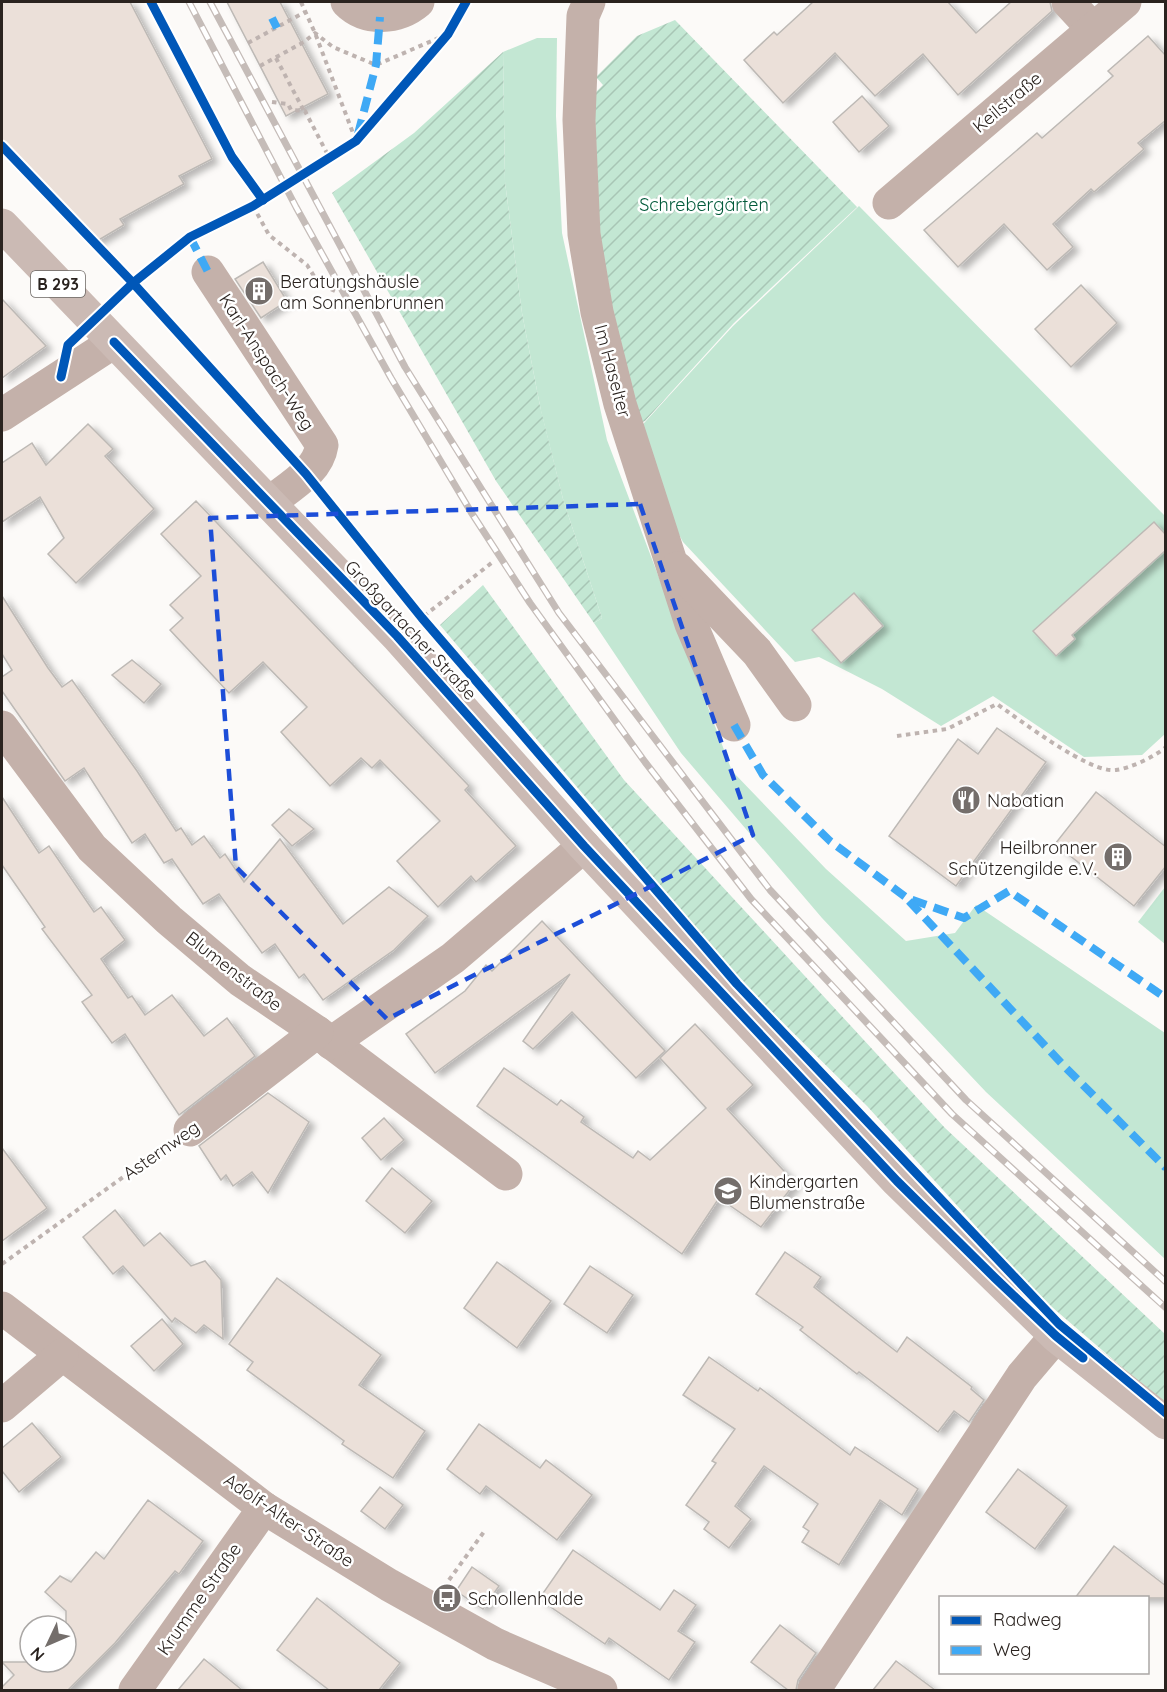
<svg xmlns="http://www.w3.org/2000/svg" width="1167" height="1692" viewBox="0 0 1167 1692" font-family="Quicksand,sans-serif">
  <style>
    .grass { fill: #c3e7d3 }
    .garden { fill: url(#garden-furrows) }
    .building { fill: #ebe0d9; stroke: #bdb9b5; stroke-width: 1.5; filter: url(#shadow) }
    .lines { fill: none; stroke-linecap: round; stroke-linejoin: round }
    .path { stroke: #beb3b0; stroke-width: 4; stroke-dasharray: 4.5 4.5; stroke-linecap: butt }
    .minor { stroke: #c4b1aa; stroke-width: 33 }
    .major { stroke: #cbbab4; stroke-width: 33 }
    .rail-casing { stroke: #c5bcb8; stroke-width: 7 }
    .rail { stroke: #fff; stroke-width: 4.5; stroke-dasharray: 14; stroke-linecap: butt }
    .quiet { stroke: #3fa9f5; stroke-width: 8; stroke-dasharray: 15 8; stroke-linecap: butt }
    .cycleway-casing { stroke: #fff; stroke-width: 13 }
    .cycleway { stroke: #0057b8; stroke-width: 9 }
    .marked { fill: none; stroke: #1d4ed8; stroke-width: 4.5; stroke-dasharray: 12 8; stroke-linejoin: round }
    .labels { text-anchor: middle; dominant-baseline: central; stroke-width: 5; stroke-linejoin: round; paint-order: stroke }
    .shield { fill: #fff; stroke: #6a6562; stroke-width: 1.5 }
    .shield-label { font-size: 16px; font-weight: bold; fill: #2a231f }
    .street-label { font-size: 18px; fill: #2a231f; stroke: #fff }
    .park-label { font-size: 18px; fill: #025a3a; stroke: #fff }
    .poi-label { font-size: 18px; fill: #2a231f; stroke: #fff; text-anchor: start }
  </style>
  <defs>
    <pattern id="garden-furrows" width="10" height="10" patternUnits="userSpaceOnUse" patternTransform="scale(1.5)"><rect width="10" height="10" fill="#c3e7d3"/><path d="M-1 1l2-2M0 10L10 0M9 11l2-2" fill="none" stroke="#a8c6b5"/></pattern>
    <filter id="shadow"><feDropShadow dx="6" dy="4" stdDeviation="3" flood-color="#0004"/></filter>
  </defs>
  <rect width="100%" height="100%" fill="#fcfaf8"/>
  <g class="grass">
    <polygon points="537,38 557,38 556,116 562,233 607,440 732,771 826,869 906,941 955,933 976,905 1165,1033 1165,1259 986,1092 822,918 681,753 594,623 602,618 563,499 541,411 522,313 505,182 503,52"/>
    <polygon points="859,206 1165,516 1165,734 1142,755 1084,757 993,696 941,726 882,689 819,657 795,662 683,542 648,476 634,434 733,326"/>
    <polygon points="1165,887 1165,944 1138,922"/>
  </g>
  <g class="garden">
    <polygon points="675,20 857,207 734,323 645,421 638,424 601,264 594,94 603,85 596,77 637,36"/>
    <polygon points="503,52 505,182 522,313 540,406 563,499 602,618 594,623 496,481 332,193 414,133"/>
    <polygon points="483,585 624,780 945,1128 1165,1334 1165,1404 1039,1296 867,1106 741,981 440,625"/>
  </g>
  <g class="building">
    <polygon points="2,2 130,2 212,159 179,176 184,184 120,219 124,225 97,241 2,142"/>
    <polygon points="227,2 280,2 328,94 286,116"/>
    <polygon points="813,2 948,2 976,33 1011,2 1050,2 1052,11 958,95 923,54 875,96 835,53 783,103 744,60 774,32 777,35"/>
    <polygon points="1148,36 1166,56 1166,120 1138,143 1144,149 1094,192 1091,189 1053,224 1073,247 1047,270 1004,224 958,267 924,230 1037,133 1042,138 1113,76 1108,71"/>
    <polygon points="862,96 889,126 859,152 833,122"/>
    <polygon points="263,262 287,301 261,318 235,279"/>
    <polygon points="1081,285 1117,323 1071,367 1035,329"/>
    <polygon points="2,299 46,346 2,378"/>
    <polygon points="88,424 113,449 105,456 154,509 76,583 48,554 64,538 40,497 2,522 2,463 32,443 46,465"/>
    <polygon points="196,501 469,786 465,790 516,846 476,882 471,876 438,907 397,861 440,821 380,760 372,768 361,758 330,786 281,732 307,707 263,662 229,693 170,630 183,618 170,605 201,576 161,534"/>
    <polygon points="1154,522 1166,535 1166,550 1072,635 1075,639 1056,656 1033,631"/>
    <polygon points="854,593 883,626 841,663 812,630"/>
    <polygon points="2,596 48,668 62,687 72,680 137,771 176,831 181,828 192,845 204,836 220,858 225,854 244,882 280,839 343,924 389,887 428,916 394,950 323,1000 304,974 299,978 275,944 262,953 219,894 203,904 172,859 164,863 145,834 132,843 84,768 65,781 2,691 2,677 12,670 2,654"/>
    <polygon points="132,660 161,684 144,703 112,675"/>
    <polygon points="997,728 1046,762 956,886 889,836 958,739 978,754"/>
    <polygon points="1096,792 1166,847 1166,866 1134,906 1055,844"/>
    <polygon points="2,797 39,853 49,846 94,912 101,907 125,940 101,959 128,998 132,996 145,1015 172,995 204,1036 227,1018 255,1056 179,1115 125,1034 112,1043 82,1002 92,995 42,929 45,927 2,865"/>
    <polygon points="289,809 314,829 292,846 272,825"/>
    <polygon points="542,921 665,1051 636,1078 572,1012 533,1049 523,1041 570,974 435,1073 406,1034 465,991 486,965 492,971"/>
    <polygon points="695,1024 753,1085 727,1109 795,1183 761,1227 719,1198 682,1254 477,1106 504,1068 557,1105 561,1100 584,1117 581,1122 633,1158 638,1151 650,1160 706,1108 660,1058"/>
    <polygon points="268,1093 309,1122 268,1193 252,1172 233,1186 226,1175 221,1180 199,1146"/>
    <polygon points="384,1118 404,1140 381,1160 362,1138"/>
    <polygon points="2,1148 47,1208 2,1241"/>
    <polygon points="392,1168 432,1201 405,1233 366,1201"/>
    <polygon points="115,1210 144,1246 160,1233 191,1266 205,1261 221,1280 223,1339 204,1325 196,1333 175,1318 172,1322 123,1266 113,1274 83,1237"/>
    <polygon points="785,1252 821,1277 814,1287 897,1352 907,1337 972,1387 971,1389 984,1400 969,1422 954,1411 938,1432 859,1372 857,1374 800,1330 803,1327 756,1294"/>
    <polygon points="497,1262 551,1301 517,1348 464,1308"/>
    <polygon points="590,1266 633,1295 607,1333 564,1304"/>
    <polygon points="277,1278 381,1355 359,1385 425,1431 393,1478 342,1444 344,1441 247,1370 253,1362 229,1344"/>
    <polygon points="162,1319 183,1344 154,1371 131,1346"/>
    <polygon points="709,1357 758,1391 760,1388 850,1455 855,1447 918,1489 902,1515 880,1500 839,1565 802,1542 809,1531 803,1527 818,1504 764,1466 735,1506 751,1519 729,1548 704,1529 709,1522 686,1505 716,1463 712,1461 735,1429 683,1395"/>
    <polygon points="32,1423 61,1457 19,1492 2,1471 2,1448"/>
    <polygon points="479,1424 540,1468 546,1460 592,1495 557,1540 486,1486 480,1494 447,1469"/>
    <polygon points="1018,1469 1067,1506 1035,1549 986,1512"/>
    <polygon points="380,1487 403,1505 385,1529 361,1511"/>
    <polygon points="148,1500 203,1541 179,1574 175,1571 115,1643 68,1690 2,1690 2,1687 14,1675 2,1662 66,1662 66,1611 45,1592 60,1576 71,1582 96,1552 104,1559"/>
    <polygon points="1114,1546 1166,1586 1166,1598 1075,1598"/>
    <polygon points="573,1550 660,1610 674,1590 696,1605 678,1631 695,1642 669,1680 609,1638 605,1644 539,1599"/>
    <polygon points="472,1567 499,1586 483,1609 456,1591"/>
    <polygon points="317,1598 400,1663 379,1690 329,1690 277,1650"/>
    <polygon points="780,1625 816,1653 798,1680 796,1690 788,1690 751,1662"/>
    <polygon points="204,1659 242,1690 178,1690"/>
    <polygon points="896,1661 935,1690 873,1690"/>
  </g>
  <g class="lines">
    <g class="path">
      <polyline points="301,2 315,33 356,141"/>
      <polyline points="248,43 305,12"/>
      <polyline points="276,58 304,111"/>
      <polyline points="260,66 304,42 315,33 333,47 376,65 448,34"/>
      <polyline points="272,102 288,104 291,110 305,111 330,159"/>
      <polyline points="253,206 269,235 307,265 319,284 335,291"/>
      <polyline points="424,616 494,561"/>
      <path d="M897,736L947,729L997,704C1020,720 1090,774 1116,770C1131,768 1154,757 1166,747"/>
      <polyline points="2,1264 165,1147"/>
      <polyline points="449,1580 486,1529"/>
    </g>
    <g class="minor">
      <path d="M347,2C366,21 398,19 418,2"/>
      <polyline points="589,2 583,16 579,120 584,234 597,312 620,404 691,624 734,725"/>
      <polyline points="1068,2 1093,29"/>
      <polyline points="889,203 1125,2"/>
      <path d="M208,272L322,445C318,472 289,487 269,503"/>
      <polyline points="2,415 114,342"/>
      <polyline points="677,568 757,652 795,705"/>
      <polyline points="2,727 92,848 169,920 240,980 317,1032 506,1174"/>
      <polyline points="331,1043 453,958 584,846"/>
      <polyline points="190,1130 317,1032"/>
      <polyline points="2,1308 264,1508 389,1585 495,1644 601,1690"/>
      <polyline points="2,1406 62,1355"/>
      <polyline points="135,1690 264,1508"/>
      <polyline points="814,1690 1022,1376 1056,1336"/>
    </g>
    <polyline class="major" points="2,225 397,636 584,846 897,1181 1056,1336 1166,1423"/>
    <g class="rail-casing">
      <g id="rail">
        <polyline points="189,2 296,207 391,378 471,512 530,603 645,762 751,899 952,1114 1166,1308"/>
        <polyline points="210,2 405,367 559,613 770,890 966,1100 1166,1282"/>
      </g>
    </g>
    <use href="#rail" class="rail"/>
    <g class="quiet">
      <polyline points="272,18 277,28"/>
      <polyline points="358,134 376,65 380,17"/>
      <polyline points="190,237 208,272"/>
      <polyline points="734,725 763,775 830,841 907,898 964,918 1009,891 1166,998"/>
      <polyline points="909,901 1065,1067 1166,1168"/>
    </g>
    <g class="cycleway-casing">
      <g id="cycleway">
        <polyline points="151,2 232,157 263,200"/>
        <polyline points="2,146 133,283 306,474 422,618 737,984 1059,1324 1166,1413"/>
        <polyline points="114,342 397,636 584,846 897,1181 995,1278 1056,1336 1083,1358"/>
        <polyline points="61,377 68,345 133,283 190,237 253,206 356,141 448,34 466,2"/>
      </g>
    </g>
    <use href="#cycleway" class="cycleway"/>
  </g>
  <path class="marked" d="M640,504L753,835L387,1019L236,867L210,518Z"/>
  <defs>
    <g id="building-disc" transform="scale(1.5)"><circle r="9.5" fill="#746e6b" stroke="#fff"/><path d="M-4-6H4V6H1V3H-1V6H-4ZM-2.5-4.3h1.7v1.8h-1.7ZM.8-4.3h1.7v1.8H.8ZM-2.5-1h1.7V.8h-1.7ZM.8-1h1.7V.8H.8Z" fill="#fff"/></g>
    <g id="restaurant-disc" transform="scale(1.5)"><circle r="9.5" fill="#746e6b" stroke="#fff"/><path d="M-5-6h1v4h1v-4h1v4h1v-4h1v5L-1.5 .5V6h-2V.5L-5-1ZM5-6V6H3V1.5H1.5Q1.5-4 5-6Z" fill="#fff"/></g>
    <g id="school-disc" transform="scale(1.5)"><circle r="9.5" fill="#746e6b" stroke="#fff"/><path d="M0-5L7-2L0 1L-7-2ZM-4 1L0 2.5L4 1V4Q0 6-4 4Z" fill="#fff"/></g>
    <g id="bus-disc" transform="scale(1.5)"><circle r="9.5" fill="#746e6b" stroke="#fff"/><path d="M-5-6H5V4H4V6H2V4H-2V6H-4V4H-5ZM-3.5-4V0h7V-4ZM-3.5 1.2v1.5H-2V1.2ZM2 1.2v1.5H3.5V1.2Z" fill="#fff"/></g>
  </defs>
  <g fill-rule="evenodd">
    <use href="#building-disc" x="259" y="291"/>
    <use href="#restaurant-disc" x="966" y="800"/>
    <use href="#building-disc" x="1118" y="857"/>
    <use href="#school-disc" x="728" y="1191"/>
    <use href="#bus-disc" x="447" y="1598"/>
  </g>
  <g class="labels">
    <rect class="shield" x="31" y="271" width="54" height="26" rx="4.5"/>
    <g class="shield-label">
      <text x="58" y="284">B 293</text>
    </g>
    <g class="street-label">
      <text transform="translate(1007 102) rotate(-40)">Keilstraße</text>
      <text transform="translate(267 362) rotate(57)">Karl-Anspach-Weg</text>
      <text transform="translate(613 371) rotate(75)">Im Haselter</text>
      <text transform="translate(411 630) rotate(47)">Großgartacher Straße</text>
      <text transform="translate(234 971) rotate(38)">Blumenstraße</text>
      <text transform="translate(161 1150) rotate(-35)">Asternweg</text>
      <text transform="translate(289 1520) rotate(34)">Adolf-Alter-Straße</text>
      <text transform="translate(199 1599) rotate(-55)">Krumme Straße</text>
    </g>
    <g class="park-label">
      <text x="704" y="204">Schrebergärten</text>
    </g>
    <g class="poi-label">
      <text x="280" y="281">Beratungshäusle<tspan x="280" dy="21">am Sonnenbrunnen</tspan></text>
      <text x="987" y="800">Nabatian</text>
      <text x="1097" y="847" text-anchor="end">Heilbronner<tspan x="1097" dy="21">Schützengilde e.V.</tspan></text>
      <text x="749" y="1181">Kindergarten<tspan x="749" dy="21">Blumenstraße</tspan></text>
      <text x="468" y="1598">Schollenhalde</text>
    </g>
  </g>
  <rect width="1167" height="1692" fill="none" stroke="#2a231f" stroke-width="6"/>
  <rect x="939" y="1596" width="210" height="78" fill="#ffffff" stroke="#aaa7a5" stroke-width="1.5"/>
  <rect x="951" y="1616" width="30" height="9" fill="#0057b8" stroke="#aaa7a5" stroke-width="1.5"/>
  <text x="993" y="1626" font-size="18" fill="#2a231f">Radweg</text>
  <rect x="951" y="1646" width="30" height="9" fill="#3fa9f5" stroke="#aaa7a5" stroke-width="1.5"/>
  <text x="993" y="1656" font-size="18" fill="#2a231f">Weg</text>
  <g transform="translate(48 1644) rotate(226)"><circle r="28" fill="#ffffff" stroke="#aaa7a5" stroke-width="1.5"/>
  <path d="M0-4.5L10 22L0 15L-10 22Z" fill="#746e6b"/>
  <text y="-9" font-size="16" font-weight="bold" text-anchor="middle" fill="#2a231f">N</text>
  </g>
</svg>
